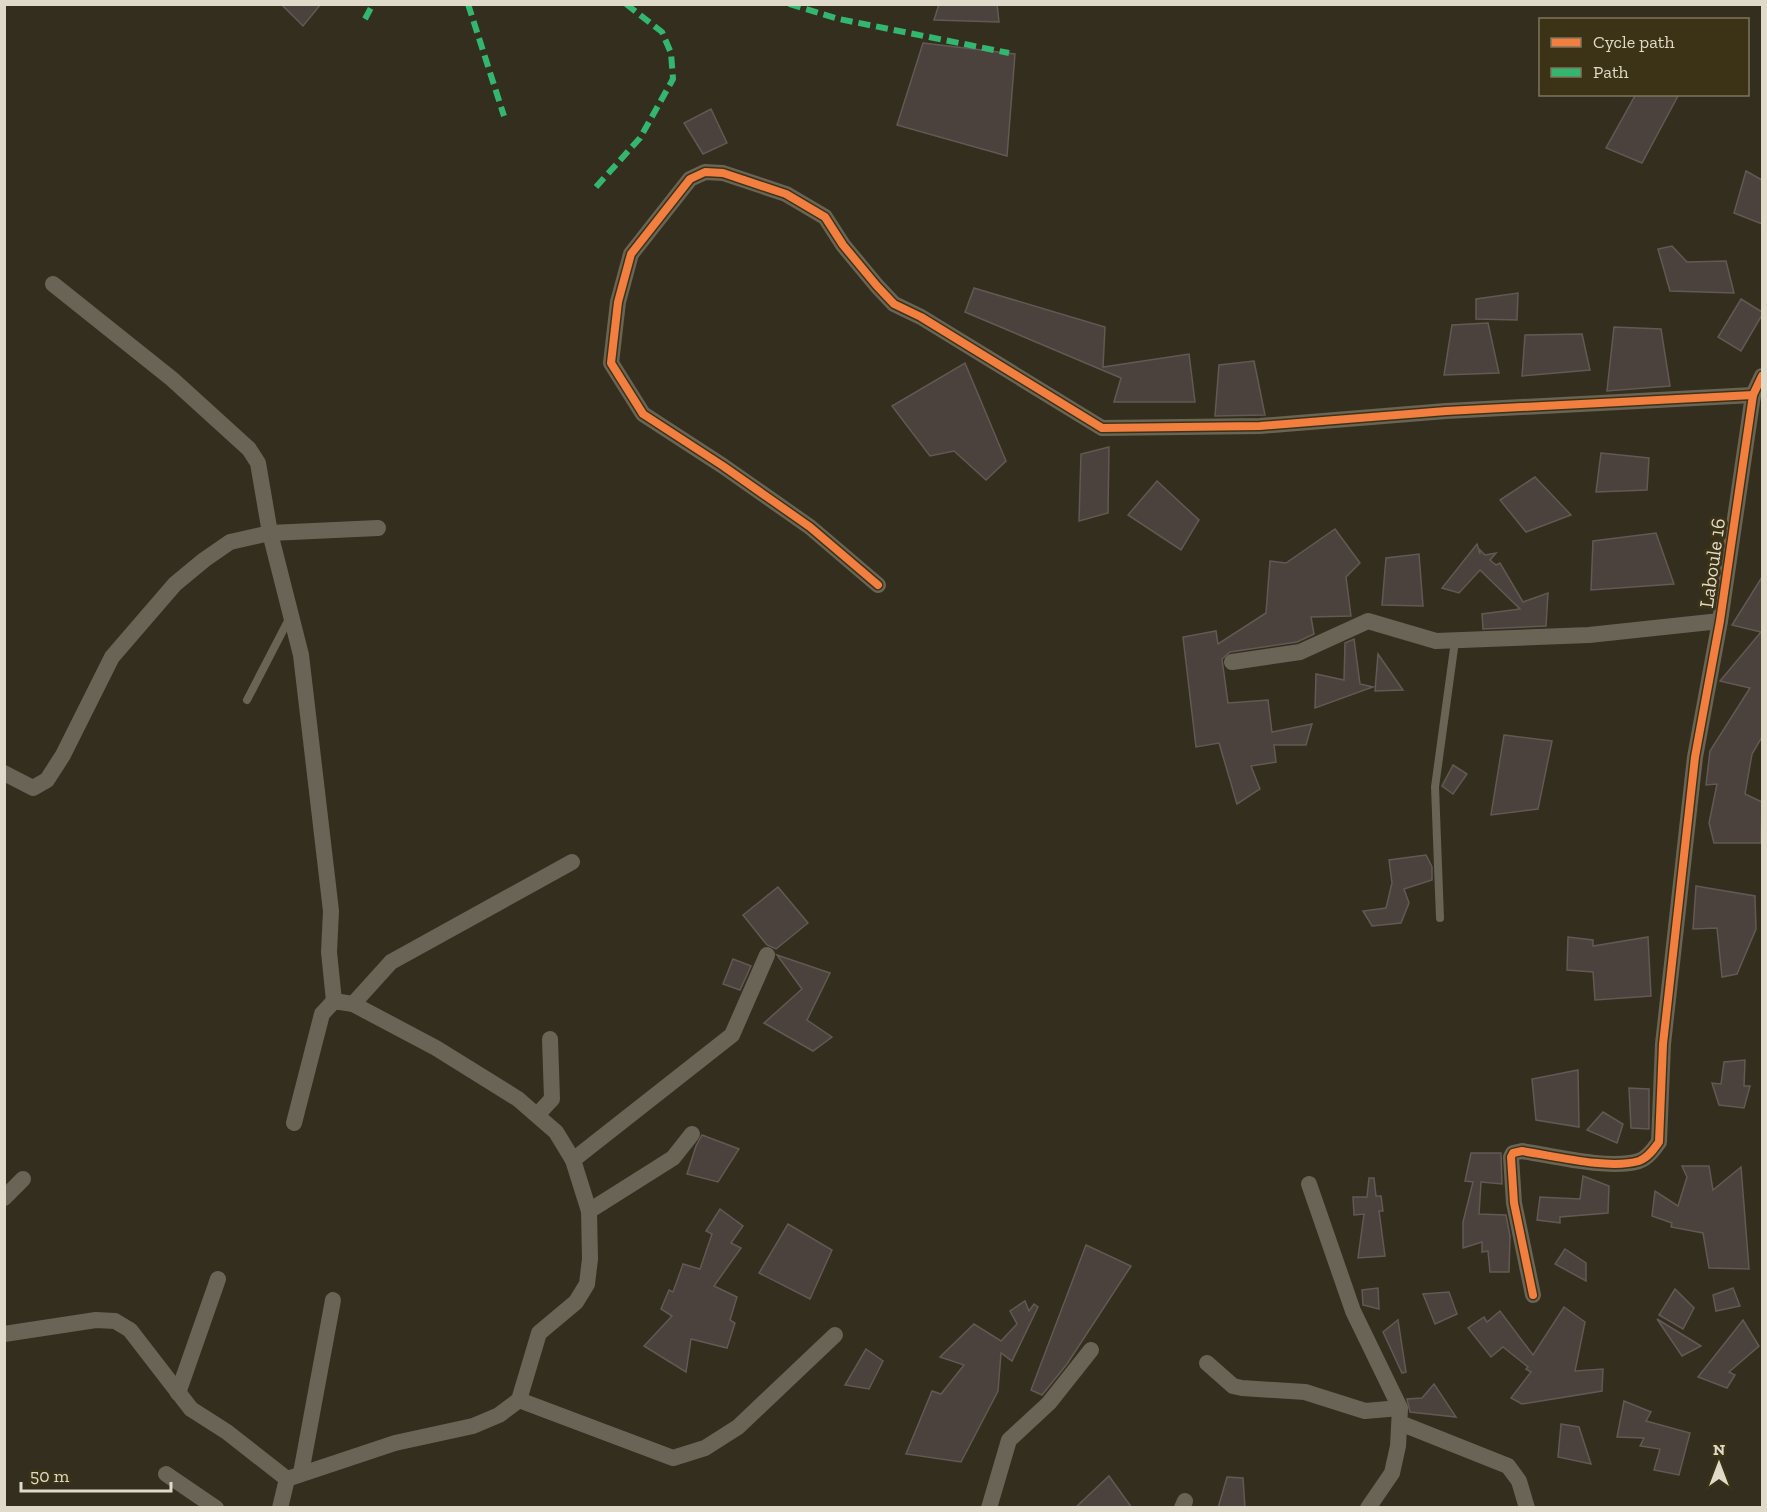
<svg xmlns="http://www.w3.org/2000/svg" width="1767" height="1512" viewBox="0 0 1767 1512" font-family="'Zilla Slab',serif">
  <style>
    .building { fill: #4b423d; stroke: #625954; stroke-width: 1.5 }
    .lines { fill: none; stroke-linecap: round; stroke-linejoin: round }
    .lane { stroke: #696455; stroke-width: 8 }
    .street { stroke: #696455; stroke-width: 16 }
    .quiet { stroke: #33b770; stroke-width: 6; stroke-dasharray: 12 6; stroke-linecap: butt }
    .cycleway-casing { stroke: #3c3316; stroke-width: 11 }
    .cycleway { stroke: #f27e40; stroke-width: 8 }
    .labels { text-anchor: middle; dominant-baseline: central; stroke-width: 6; stroke-linejoin: round; paint-order: stroke }
    .street-label { font-size: 20px; fill: #dfdac9; stroke: #3c3316 }
  </style>
  <rect width="100%" height="100%" fill="#342e1e"/>
  <g class="building">
    <polygon points="281,4 321,4 303,26"/>
    <polygon points="939,4 997,4 999,22 934,20"/>
    <polygon points="923,43 1015,54 1007,156 897,125"/>
    <polygon points="1636,94 1679,94 1642,163 1606,148"/>
    <polygon points="711,109 727,143 703,154 684,123"/>
    <polygon points="1746,171 1762,180 1762,224 1734,213"/>
    <polygon points="1672,246 1687,262 1726,261 1734,293 1670,291 1658,249"/>
    <polygon points="974,288 1105,327 1103,367 1189,354 1195,402 1114,402 1121,378 965,312"/>
    <polygon points="1518,293 1517,320 1476,319 1476,299"/>
    <polygon points="1741,299 1762,312 1762,315 1741,351 1718,337"/>
    <polygon points="1488,323 1499,373 1444,375 1452,325"/>
    <polygon points="1614,327 1661,329 1670,386 1607,391"/>
    <polygon points="1582,334 1590,370 1522,376 1525,335"/>
    <polygon points="1254,361 1265,415 1215,416 1219,365"/>
    <polygon points="965,363 1006,461 986,480 954,451 930,456 892,406"/>
    <polygon points="1109,447 1108,513 1079,521 1081,454"/>
    <polygon points="1601,453 1649,458 1647,490 1596,492"/>
    <polygon points="1535,477 1571,515 1526,532 1500,500"/>
    <polygon points="1157,481 1199,520 1181,550 1128,515"/>
    <polygon points="1335,529 1360,563 1346,577 1351,616 1311,617 1314,634 1297,642 1230,652 1222,659 1228,703 1268,700 1272,732 1312,724 1306,745 1274,745 1276,762 1251,766 1260,789 1237,804 1219,743 1196,747 1183,637 1216,631 1218,644 1266,613 1270,561 1286,563"/>
    <polygon points="1656,533 1674,584 1591,590 1593,541"/>
    <polygon points="1477,544 1480,554 1479,549 1485,555 1496,553 1490,560 1496,565 1500,563 1523,602 1548,593 1546,626 1483,629 1482,614 1520,609 1480,570 1459,593 1442,588"/>
    <polygon points="1419,554 1423,606 1382,605 1386,558"/>
    <polygon points="1762,577 1762,737 1752,754 1745,794 1762,802 1761,843 1714,843 1709,823 1717,784 1706,785 1710,751 1750,688 1720,681 1761,632 1732,625"/>
    <polygon points="1354,639 1360,684 1373,687 1315,708 1316,674 1344,680 1345,643"/>
    <polygon points="1378,654 1403,690 1375,691"/>
    <polygon points="1504,735 1552,741 1538,809 1491,815"/>
    <polygon points="1453,765 1467,774 1453,794 1442,786"/>
    <polygon points="1426,855 1432,867 1432,880 1404,889 1409,903 1401,923 1372,926 1363,911 1386,908 1392,883 1389,860"/>
    <polygon points="1696,886 1755,896 1756,929 1737,974 1722,977 1717,928 1693,929"/>
    <polygon points="778,887 808,923 776,949 767,945 743,915"/>
    <polygon points="1568,937 1593,940 1593,946 1648,937 1651,996 1595,1000 1593,972 1567,970"/>
    <polygon points="777,955 830,973 807,1020 832,1037 813,1051 764,1023 802,989"/>
    <polygon points="733,959 751,966 740,990 723,984"/>
    <polygon points="1745,1060 1744,1086 1750,1086 1744,1108 1719,1105 1712,1083 1721,1084 1724,1062"/>
    <polygon points="1578,1070 1579,1127 1536,1120 1532,1079"/>
    <polygon points="1629,1088 1649,1089 1649,1129 1631,1128"/>
    <polygon points="1603,1112 1623,1124 1617,1143 1587,1130"/>
    <polygon points="702,1135 739,1149 718,1182 687,1174 696,1146"/>
    <polygon points="1471,1153 1501,1153 1502,1184 1481,1182 1479,1214 1506,1215 1510,1236 1509,1272 1490,1272 1488,1251 1482,1252 1482,1242 1463,1248 1463,1222 1473,1182 1465,1181"/>
    <polygon points="1682,1166 1709,1166 1713,1190 1741,1167 1749,1269 1709,1268 1703,1233 1671,1227 1672,1223 1652,1216 1655,1191 1678,1206 1687,1177"/>
    <polygon points="1583,1176 1609,1186 1608,1213 1560,1217 1560,1223 1537,1220 1540,1197 1580,1199"/>
    <polygon points="1369,1178 1374,1178 1376,1196 1381,1196 1383,1211 1379,1211 1385,1256 1358,1258 1364,1214 1354,1215 1353,1197 1367,1197"/>
    <polygon points="720,1209 743,1226 731,1243 741,1248 714,1286 737,1297 730,1320 735,1323 727,1348 691,1339 686,1372 644,1346 672,1316 661,1309 669,1290 673,1292 683,1264 700,1269 712,1234 706,1231"/>
    <polygon points="788,1224 832,1250 810,1299 759,1273"/>
    <polygon points="1086,1245 1131,1266 1067,1364 1042,1395 1031,1390"/>
    <polygon points="1565,1249 1586,1263 1586,1281 1555,1264"/>
    <polygon points="1378,1288 1379,1309 1363,1305 1362,1290"/>
    <polygon points="1733,1288 1740,1306 1716,1311 1713,1295"/>
    <polygon points="1675,1289 1694,1308 1683,1329 1659,1315"/>
    <polygon points="1449,1292 1457,1314 1435,1324 1423,1294"/>
    <polygon points="1025,1301 1029,1311 1034,1304 1038,1307 1012,1361 1001,1353 998,1391 961,1462 906,1454 932,1391 941,1394 964,1365 940,1357 974,1324 1001,1341 1017,1324 1010,1311"/>
    <polygon points="1564,1307 1585,1322 1575,1371 1603,1369 1602,1391 1522,1404 1511,1398 1531,1372 1526,1369 1528,1367 1503,1347 1491,1357 1468,1328 1484,1317 1487,1322 1500,1311 1533,1355"/>
    <polygon points="1657,1319 1701,1346 1682,1356"/>
    <polygon points="1398,1320 1406,1372 1402,1373 1383,1332"/>
    <polygon points="1743,1320 1759,1346 1729,1372 1735,1375 1727,1388 1698,1377"/>
    <polygon points="866,1349 883,1361 869,1389 845,1385"/>
    <polygon points="1434,1384 1456,1417 1410,1412 1407,1399 1422,1398"/>
    <polygon points="1624,1401 1651,1412 1646,1421 1690,1433 1679,1475 1654,1470 1660,1449 1640,1446 1644,1438 1617,1437"/>
    <polygon points="1561,1424 1579,1427 1591,1464 1558,1457"/>
    <polygon points="1109,1476 1132,1508 1075,1508"/>
    <polygon points="1227,1477 1243,1478 1245,1508 1218,1508"/>
  </g>
  <g class="lines">
    <g class="lane">
      <polyline points="247,700 290,617"/>
      <polyline points="1440,918 1435,787 1455,641"/>
    </g>
    <g class="street">
      <polyline points="53,284 172,379 249,449 258,463 270,533 301,655 331,911 329,952 334,1001"/>
      <polyline points="878,585 810,527 723,466 643,414 611,363 618,302 631,254 690,179 705,172 723,173 786,194 825,217 843,245 877,286 894,304 921,317 1102,428 1260,426 1446,411 1753,395"/>
      <polyline points="1232,662 1300,652 1368,621 1436,641 1589,635 1720,621"/>
      <polyline points="4,773 33,788 47,780 63,755 112,657 175,584 204,560 230,542 270,533 378,528"/>
      <polyline points="353,1004 391,962 572,862"/>
      <polyline points="538,1114 552,1099 550,1039"/>
      <polyline points="573,1160 732,1035 767,955"/>
      <polyline points="1309,1184 1353,1311 1400,1408 1398,1446 1392,1473 1368,1508"/>
      <polyline points="4,1198 23,1179"/>
      <polyline points="589,1211 673,1158 692,1134"/>
      <path d="M1533,1295L1514,1203L1511,1157L1513,1153L1522,1151C1554,1156 1609,1170 1639,1161C1648,1158 1654,1149 1659,1142L1663,1044L1695,757L1720,621L1753,395L1762,376"/>
      <polyline points="4,1334 96,1320 115,1321 130,1330 191,1409 227,1432 287,1479 280,1508"/>
      <polyline points="1207,1363 1233,1386 1242,1388 1305,1392 1365,1411 1400,1408"/>
      <polyline points="178,1393 218,1279"/>
      <polyline points="519,1400 673,1458 705,1448 738,1427 835,1335"/>
      <polyline points="1400,1423 1508,1466 1519,1481 1527,1508"/>
      <polyline points="301,1473 333,1300"/>
      <polyline points="166,1474 216,1508"/>
      <polyline points="287,1479 395,1443 473,1426 499,1415 519,1400 539,1333 576,1302 587,1284 590,1259 589,1211 573,1160 556,1132 518,1099 436,1048 353,1004 334,1001 322,1014 294,1123"/>
      <polyline points="989,1508 1009,1440 1049,1403 1091,1350"/>
      <polyline points="1182,1508 1185,1501"/>
    </g>
    <g class="quiet">
      <polyline points="468,4 504,116"/>
      <polyline points="789,4 839,19 1009,53"/>
      <polyline points="365,19 373,4"/>
      <polyline points="596,187 640,138 673,79 671,53 662,32 626,4"/>
    </g>
    <g class="cycleway-casing">
      <g id="cycleway">
        <polyline points="878,585 810,527 723,466 643,414 611,363 618,302 631,254 690,179 705,172 723,173 786,194 825,217 843,245 877,286 894,304 921,317 1102,428 1260,426 1446,411 1753,395"/>
        <path d="M1533,1295L1514,1203L1511,1157L1513,1153L1522,1151C1554,1156 1609,1170 1639,1161C1648,1158 1654,1149 1659,1142L1663,1044L1695,757L1720,621L1753,395L1762,376"/>
      </g>
    </g>
    <use href="#cycleway" class="cycleway"/>
  </g>
  <g class="labels">
    <g class="street-label">
      <text transform="translate(1712 563) rotate(-82)">Laboule 16</text>
    </g>
  </g>
  <rect width="1767" height="1512" fill="none" stroke="#dfdac9" stroke-width="12"/>
  <rect x="1539" y="18" width="210" height="78" fill="#3c3316" stroke="#7d765e" stroke-width="1.5"/>
  <rect x="1551" y="38" width="30" height="9" fill="#f27e40" stroke="#7d765e" stroke-width="1.5"/>
  <text x="1593" y="48" font-size="18" fill="#dfdac9">Cycle path</text>
  <rect x="1551" y="68" width="30" height="9" fill="#33b770" stroke="#7d765e" stroke-width="1.5"/>
  <text x="1593" y="78" font-size="18" fill="#dfdac9">Path</text>
  <g transform="translate(1719 1464)" stroke="#3c3316" stroke-width="4.5" paint-order="stroke">
  <path d="M0-4.5L10 22L0 15L-10 22Z" fill="#dfdac9"/>
  <text y="-9" font-size="16" font-weight="bold" text-anchor="middle" fill="#dfdac9">N</text>
  </g>
  <path d="M21 1482v9h150v-9" fill="none" stroke="#dfdac9" stroke-width="3"/>
  <text x="30" y="1482" font-size="18" fill="#dfdac9" stroke="#3c3316" stroke-width="4.5" paint-order="stroke">50 m</text>
</svg>
